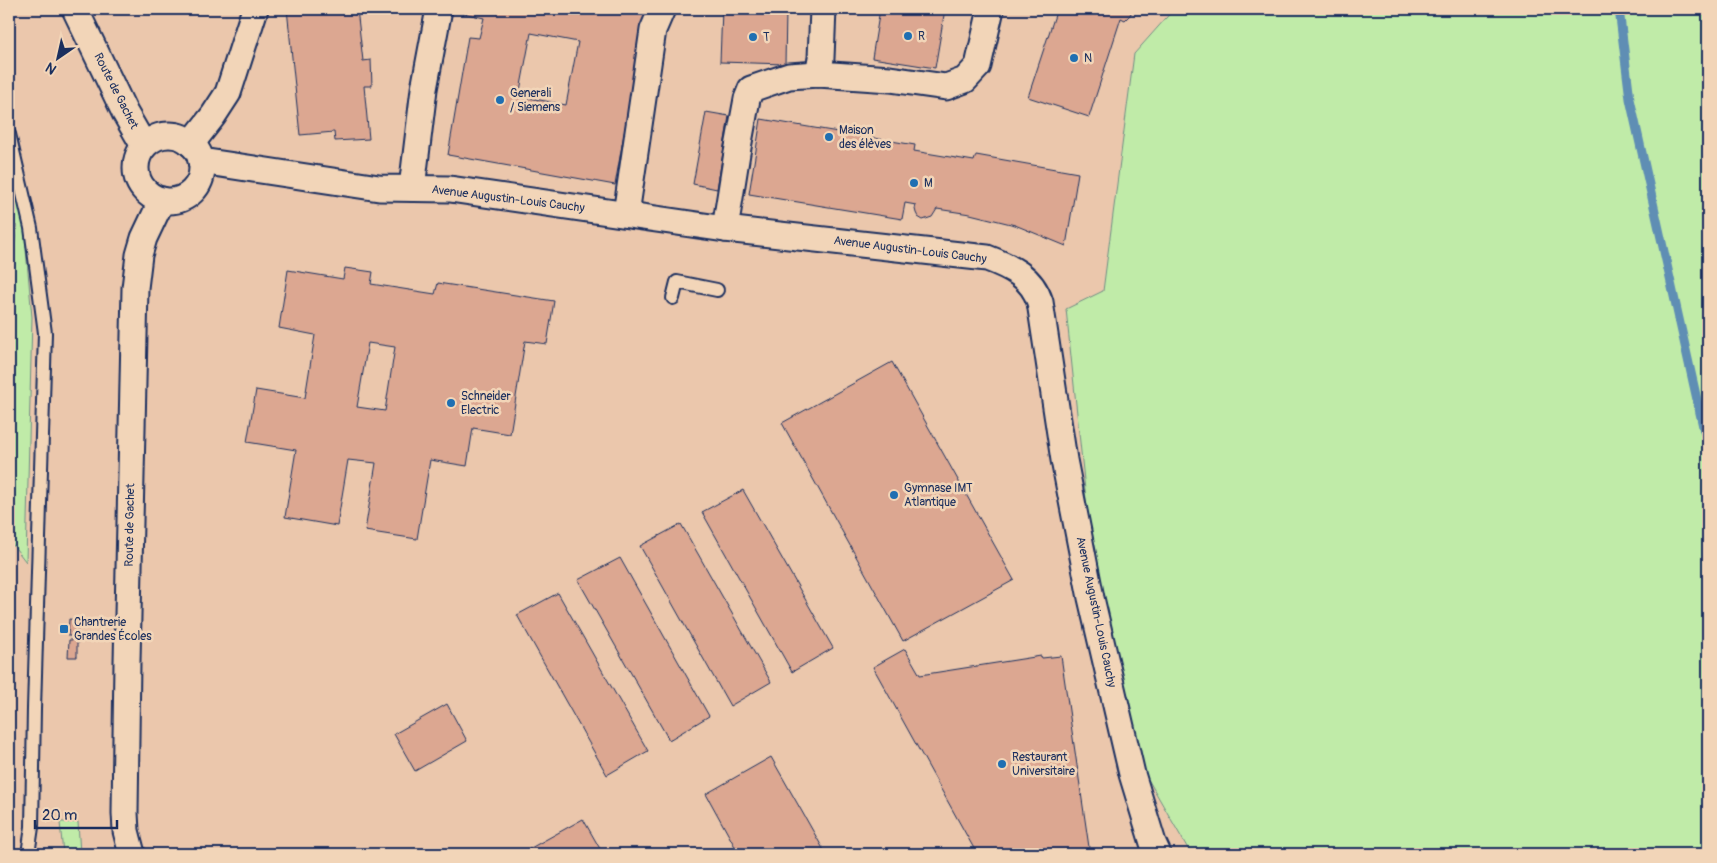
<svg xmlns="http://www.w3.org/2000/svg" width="1717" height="863" viewBox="0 0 1717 863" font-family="Pangolin,sans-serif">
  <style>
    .built { fill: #ebc7ac }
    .green { fill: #c0eba8; stroke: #6e8d83 }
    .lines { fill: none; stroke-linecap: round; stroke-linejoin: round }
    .stream { stroke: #5f8eb4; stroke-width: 9 }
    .building { fill: #dca791; stroke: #1b2f5e; fill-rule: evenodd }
    .lane-casing { stroke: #1b2f5e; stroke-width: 16 }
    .street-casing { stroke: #1b2f5e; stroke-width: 29 }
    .lane { stroke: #f2d5b8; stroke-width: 12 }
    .street { stroke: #f2d5b8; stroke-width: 25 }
    .poi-dot { fill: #1f6fb2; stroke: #f2d5b8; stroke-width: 2 }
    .labels { text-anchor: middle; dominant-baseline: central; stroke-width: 5; stroke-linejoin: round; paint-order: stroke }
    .poi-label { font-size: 12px; fill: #1b2f5e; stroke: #f2d5b8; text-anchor: start }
    .street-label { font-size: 12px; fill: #1b2f5e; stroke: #f2d5b8 }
  </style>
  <rect width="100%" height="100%" fill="#f2d5b8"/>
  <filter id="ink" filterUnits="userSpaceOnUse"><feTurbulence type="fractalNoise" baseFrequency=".02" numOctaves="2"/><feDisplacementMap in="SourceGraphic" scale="10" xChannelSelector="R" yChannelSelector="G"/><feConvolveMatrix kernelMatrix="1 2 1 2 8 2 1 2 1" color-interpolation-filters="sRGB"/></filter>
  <g filter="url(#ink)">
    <polygon class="built" points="9,9 1174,9 1134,54 1103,291 1137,760 1191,854 9,854"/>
    <g class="green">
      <polygon points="1174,9 1708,9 1708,854 1191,854 1137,760 1089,528 1066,309 1103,291 1134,54"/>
      <polygon points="9,163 15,181 24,227 32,317 26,562 9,540 9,282 17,226 9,224"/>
      <polygon points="60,822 78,822 80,854 63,854"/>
    </g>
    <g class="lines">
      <polyline class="stream" points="1619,9 1630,99 1704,431 1708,440"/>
    </g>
    <g class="building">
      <polygon points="287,9 357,9 363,61 371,60 372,86 364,86 369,139 335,141 334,132 300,135"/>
      <path d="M460,9H646L615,185L448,155L468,37L479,38L484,18L459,12ZM531,33L578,42L566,105L519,96Z"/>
      <polygon points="722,9 788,9 786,12 785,64 720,62"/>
      <polygon points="880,9 947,9 944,15 935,68 872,58"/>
      <polygon points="1057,9 1133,9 1130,15 1125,20 1121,18 1089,117 1028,97"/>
      <polygon points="706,112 729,116 717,189 693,184"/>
      <polygon points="761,119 915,145 914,151 974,161 976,155 1078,173 1066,246 1015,225 970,214 937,209 932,217 923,220 918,217 916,213 915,209 916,205 905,203 902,219 749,194"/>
      <path d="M345,268L373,272L371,284L435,294L438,283L554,301L547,344L525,341L510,434L473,428L467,466L430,460L417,539L365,531L376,463L348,460L337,526L285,517L296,450L247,442L256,390L305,398L315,335L279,328L288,270L343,279ZM368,343L395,347L385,411L357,407Z"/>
      <polygon points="892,362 1014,580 903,641 782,423"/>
      <polygon points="743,490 833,648 792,672 702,512"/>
      <polygon points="681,524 771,682 730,706 640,546"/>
      <polygon points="620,558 709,716 669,740 578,580"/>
      <polygon points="558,593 648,751 607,775 517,615"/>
      <polygon points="69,619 77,620 77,636 68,636"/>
      <polygon points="69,640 77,640 77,657 68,657"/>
      <polygon points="905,649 920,675 1041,656 1042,658 1061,656 1090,854 977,854 873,667"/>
      <polygon points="447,704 467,741 415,771 394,734"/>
      <polygon points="771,757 826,854 739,854 706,794"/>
      <polygon points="583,819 603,854 520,854"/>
    </g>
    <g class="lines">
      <g class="lane-casing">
        <g id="lane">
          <polyline points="9,134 31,228 45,333 34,709 32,827 28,854"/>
          <polyline points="673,298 677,282 717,290"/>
        </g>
      </g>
      <g class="street-casing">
        <g id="street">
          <polyline points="75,9 125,113 144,146"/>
          <polyline points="818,74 821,58 823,9"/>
          <circle cx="169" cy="168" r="33"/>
          <polyline points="191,144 213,116 228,93 255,9"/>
          <path d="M201,161L379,188L450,189L725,229L987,258C1011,267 1032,277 1040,302L1064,460L1091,598L1132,774L1153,843L1158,854"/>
          <polyline points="412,188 424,89 439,9"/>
          <polyline points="626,214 653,30 662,9"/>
          <polyline points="725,229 737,153 747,99 751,89 789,76 818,74 890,79 946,87 965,80 978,66 991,9"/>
          <polyline points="132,854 126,831 125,813 127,662 135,288 139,255 144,238 162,200"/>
        </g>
      </g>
      <use href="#lane" class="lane"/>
      <use href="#street" class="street"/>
    </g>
  </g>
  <g class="poi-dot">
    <circle cx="908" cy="36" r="5"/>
    <circle cx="753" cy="37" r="5"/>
    <circle cx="1074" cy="58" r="5"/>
    <circle cx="500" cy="100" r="5"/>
    <circle cx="829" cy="137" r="5"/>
    <circle cx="914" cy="183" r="5"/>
    <circle cx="451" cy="403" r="5"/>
    <circle cx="894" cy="495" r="5"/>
    <rect x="59" y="624" width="10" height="10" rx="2.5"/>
    <circle cx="1002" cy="764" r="5"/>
  </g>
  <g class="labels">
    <g class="poi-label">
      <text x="918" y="36">R</text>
      <text x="763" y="37">T</text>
      <text x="1084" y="58">N</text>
      <text x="510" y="93">Generali<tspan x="510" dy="14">/ Siemens</tspan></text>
      <text x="839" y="130">Maison<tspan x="839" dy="14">des élèves</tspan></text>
      <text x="924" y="183">M</text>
      <text x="461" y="396">Schneider<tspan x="461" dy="14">Electric</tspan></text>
      <text x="904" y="488">Gymnase IMT<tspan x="904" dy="14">Atlantique</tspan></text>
      <text x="74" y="622">Chantrerie<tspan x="74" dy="14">Grandes Écoles</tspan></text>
      <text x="1012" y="757">Restaurant<tspan x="1012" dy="14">Universitaire</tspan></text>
    </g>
    <g class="street-label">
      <text transform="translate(116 91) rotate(63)">Route de Gachet</text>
      <text transform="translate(508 199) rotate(7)">Avenue Augustin-Louis Cauchy</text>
      <text transform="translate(910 250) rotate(7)">Avenue Augustin-Louis Cauchy</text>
      <text transform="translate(130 525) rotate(-89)">Route de Gachet</text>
      <text transform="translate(1096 612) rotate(78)">Avenue Augustin-Louis Cauchy</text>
    </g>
  </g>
  <rect width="1717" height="863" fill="none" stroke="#f2d5b8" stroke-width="30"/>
  <rect x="15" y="15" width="1687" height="833" fill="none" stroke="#1b2f5e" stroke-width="2" filter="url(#ink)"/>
  <g transform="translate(58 58) rotate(214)" stroke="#f2d5b8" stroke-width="4" paint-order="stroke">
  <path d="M0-4L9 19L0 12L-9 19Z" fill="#1b2f5e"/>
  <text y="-8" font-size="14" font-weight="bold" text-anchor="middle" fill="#1b2f5e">N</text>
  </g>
  <path d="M35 820v8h82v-8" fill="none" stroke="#1b2f5e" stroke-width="2.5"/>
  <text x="42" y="820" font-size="15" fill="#1b2f5e" stroke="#f2d5b8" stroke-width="4" paint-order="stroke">20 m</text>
</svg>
